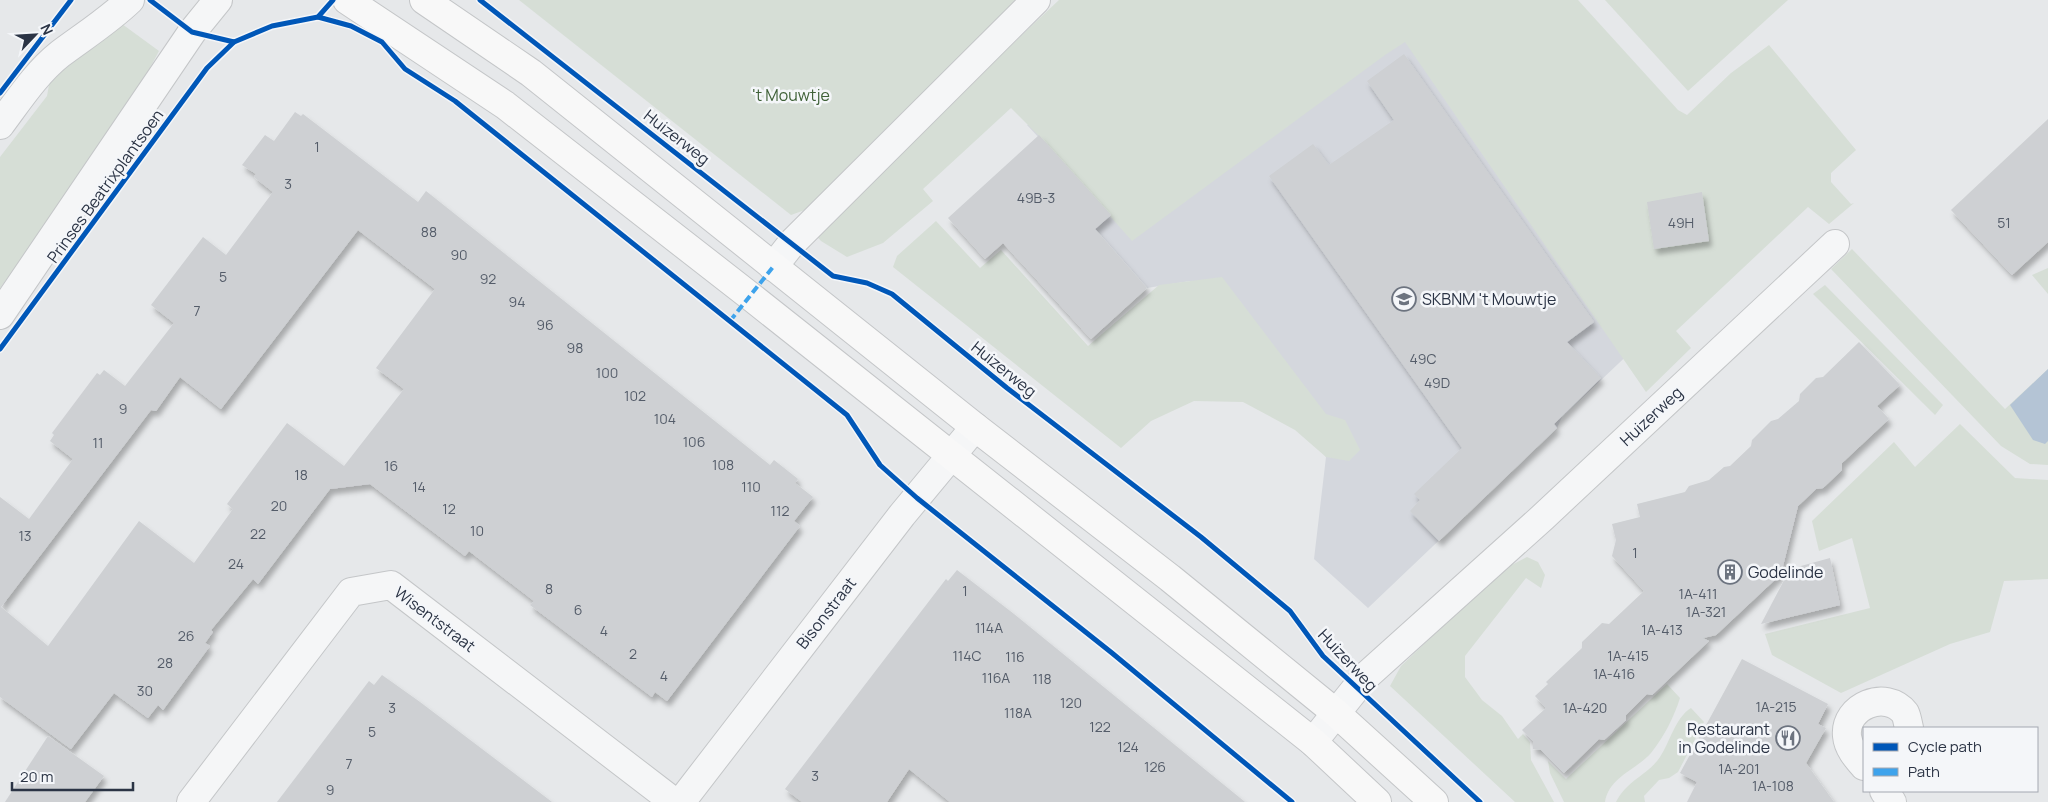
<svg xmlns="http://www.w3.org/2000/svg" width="2048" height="802" viewBox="0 0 2048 802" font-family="Manrope,sans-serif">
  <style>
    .built { fill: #d4d7dd }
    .green { fill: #d6ded6 }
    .water { fill: #b4c4d5 }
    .building { fill: #ced0d3; fill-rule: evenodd; filter: url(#shadow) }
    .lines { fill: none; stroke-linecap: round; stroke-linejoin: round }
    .minor-casing { stroke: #c4c6c8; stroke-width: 30 }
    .tertiary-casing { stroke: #c4c6c8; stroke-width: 30 }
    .secondary-casing { stroke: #c4c6c8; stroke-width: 30 }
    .minor { stroke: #f5f6f7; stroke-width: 28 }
    .tertiary { stroke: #f5f6f7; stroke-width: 28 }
    .secondary { stroke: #f8f8f8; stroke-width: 28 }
    .quiet { stroke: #3ea3ec; stroke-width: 4; stroke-dasharray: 8 4; stroke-linecap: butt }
    .cycleway-casing { stroke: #f4f6f9; stroke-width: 8 }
    .cycleway { stroke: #0057b8; stroke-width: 5 }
    .labels { text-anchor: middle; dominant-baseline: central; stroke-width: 5; stroke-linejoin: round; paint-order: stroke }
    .number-label { font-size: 14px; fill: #545c69 }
    .park-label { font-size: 16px; fill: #3f6138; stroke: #f4f6f9 }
    .street-label { font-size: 16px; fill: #2b3445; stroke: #f4f6f9 }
    .poi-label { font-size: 16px; fill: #2b3445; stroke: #f4f6f9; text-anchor: start }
  </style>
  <defs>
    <filter id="shadow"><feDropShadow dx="3" dy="5.5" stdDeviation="2.5" flood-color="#0004"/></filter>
  </defs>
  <rect width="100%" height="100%" fill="#e6e8ea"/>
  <polygon class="built" points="1389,0 1637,346 1562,417 1557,428 1368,608 1314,559 1326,457 1190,281 1147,288 1095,229 1111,215 1027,125"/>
  <g class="green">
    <polygon points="519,0 1026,0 813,207 791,215"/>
    <polygon points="1059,0 1578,0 1678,110 1687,115 1731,73 1769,45 1856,150 1831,173 1831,182 1851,204 1854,203 1829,224 1808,207 1676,331 1691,348 1646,392 1405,42 1385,55 1132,241 1039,136 1011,108 923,189 933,201 883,243 847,257 821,241 813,232"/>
    <polygon points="1605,0 1788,0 1688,91"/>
    <polygon points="122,24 159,51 117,129 0,288 0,157 47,96 51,74"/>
    <polygon points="936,221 980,268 1001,250 1088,346 1159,285 1222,277 1326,414 1345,420 1360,450 1349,461 1326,457 1295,430 1243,402 1194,401 1151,421 1121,448 893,267 897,256"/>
    <polygon points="1852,249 2005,409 2048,369 2048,465 2030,464 2001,446 1831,269"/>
    <polygon points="2048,268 2048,294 2032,275"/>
    <polygon points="1825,285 1943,405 1935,415 1813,294"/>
    <polygon points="1960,424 2015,478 2048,480 2048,579 2004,581 1990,632 1950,644 1841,693 1772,655 1765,634 1870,608 1852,538 1819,551 1812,521 1894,442 1915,467"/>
    <polygon points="1527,557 1538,562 1545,575 1541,588 1526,578 1465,656 1465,677 1482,700 1502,716 1518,739 1523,734 1530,742 1531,760 1554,802 1515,802 1390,686 1401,666 1502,570"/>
    <path d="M1667,684L1680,698C1674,717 1664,737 1651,753C1636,770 1609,777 1605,802H1564L1550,773L1548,761L1566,779Z"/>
    <path d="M1691,708L1704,722L1678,772L1669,778L1659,780L1644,796L1645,802H1616C1627,780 1647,776 1660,757C1670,742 1675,718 1691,708Z"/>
  </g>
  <polygon class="water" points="2048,369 2048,441 2045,444 2033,440 2010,405"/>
  <g class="building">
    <polygon points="1404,54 1594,322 1567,342 1601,378 1554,424 1557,428 1439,541 1410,511 1420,500 1414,494 1462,448 1269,176 1313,144 1329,165 1394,120 1367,81"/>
    <path d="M295,112L301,116L303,114L418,202L426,191L770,465L774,460L798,479L795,483L813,497L794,521L800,526L667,701L655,692L652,697L530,605L534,601L469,551L465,556L370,484L330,489L258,584L253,579L211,630L213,632L205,643L210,646L163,710L158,705L148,718L114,693L71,749L0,697V497L29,519L73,459L50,441L54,435L52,433L97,373L100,375L104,370L125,386L174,323L151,305L203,237L226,255L273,192L254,177L256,174L242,165L265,135L274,141ZM358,230L435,289L376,368L404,389L344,466L287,423L227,504L233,509L194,563L139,521L48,646L1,607L151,410L156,411L180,377L221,409Z"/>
    <polygon points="2048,119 2048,242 2012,275 1951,210"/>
    <polygon points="1039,135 1111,215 1095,229 1147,288 1091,339 1003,243 985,259 948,218"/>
    <polygon points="1702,192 1709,241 1654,249 1647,202"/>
    <polygon points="1859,342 1900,385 1877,406 1889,419 1842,463 1842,470 1823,488 1816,489 1798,506 1781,574 1716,635 1703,638 1709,641 1652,695 1647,694 1626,715 1626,720 1604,740 1599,739 1564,773 1541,750 1533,749 1533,741 1522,730 1546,708 1535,696 1548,684 1546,682 1582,648 1582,642 1602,623 1609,624 1644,591 1612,556 1616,540 1612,524 1640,517 1637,504 1685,492 1689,486 1709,480 1724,467 1730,466 1751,446 1752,440 1771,421 1778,419 1799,401 1800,394 1816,378 1823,377"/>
    <polygon points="1830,558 1840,605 1761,624 1790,569"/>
    <polygon points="957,570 1014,614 1245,802 950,802 909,769 887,802 802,802 785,789 946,579 948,581"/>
    <polygon points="1742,659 1828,704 1818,724 1826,728 1806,763 1834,802 1687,802 1697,782 1680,773"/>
    <polygon points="382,675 420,702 552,802 277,802 369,681 374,685"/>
    <polygon points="48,736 104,776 85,802 5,802"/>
  </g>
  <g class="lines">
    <g class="minor-casing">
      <g id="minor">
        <polyline points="773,267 792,243 1036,0"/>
        <polyline points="1313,742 1365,677 1543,517 1835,244"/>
        <path d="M1864,766C1857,758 1848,748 1847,736C1844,706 1886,689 1905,713C1907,717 1908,724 1909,728"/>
        <polyline points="1884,791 1892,802"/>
        <polyline points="191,802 351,592 391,585 674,802"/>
        <polyline points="681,802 902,515 975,427"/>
      </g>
    </g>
    <g class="tertiary-casing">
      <g id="tertiary">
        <path d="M0,125C18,101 36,73 60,54C84,36 108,21 130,0"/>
        <polyline points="0,315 192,32 218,0"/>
      </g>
    </g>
    <g class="secondary-casing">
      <g id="secondary">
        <polyline points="347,0 505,105 750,296 1313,742 1377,802"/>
        <polyline points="424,0 531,73 975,427 1170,578 1336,713 1434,802"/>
      </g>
    </g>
    <use href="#minor" class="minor"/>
    <use href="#tertiary" class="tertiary"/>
    <use href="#secondary" class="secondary"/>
    <polyline class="quiet" points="730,321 773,267"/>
    <g class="cycleway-casing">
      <g id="cycleway">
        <polyline points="150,0 192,32 234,42 272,26 318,17 333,0"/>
        <polyline points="480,0 833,276 867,283 892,294 1007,388 1201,537 1290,611 1323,656 1480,802"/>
        <polyline points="318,17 351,26 382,42 405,69 455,101 847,415 880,465 917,498 1112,653 1292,802"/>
        <polyline points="0,93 71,0"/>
        <polyline points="0,349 207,68 234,42"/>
      </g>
    </g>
    <use href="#cycleway" class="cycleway"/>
  </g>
  <defs>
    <g id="school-ring" transform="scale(1.25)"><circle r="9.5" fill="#f4f6f9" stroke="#6c737f" stroke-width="1.5"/><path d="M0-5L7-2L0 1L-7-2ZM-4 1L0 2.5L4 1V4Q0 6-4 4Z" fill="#6c737f"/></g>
    <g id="building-ring" transform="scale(1.25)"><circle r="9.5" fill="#f4f6f9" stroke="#6c737f" stroke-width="1.5"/><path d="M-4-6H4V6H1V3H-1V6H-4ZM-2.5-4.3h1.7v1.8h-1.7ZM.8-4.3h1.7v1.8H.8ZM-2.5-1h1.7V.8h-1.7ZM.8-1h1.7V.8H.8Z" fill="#6c737f"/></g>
    <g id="restaurant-ring" transform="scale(1.25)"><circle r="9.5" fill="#f4f6f9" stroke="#6c737f" stroke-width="1.5"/><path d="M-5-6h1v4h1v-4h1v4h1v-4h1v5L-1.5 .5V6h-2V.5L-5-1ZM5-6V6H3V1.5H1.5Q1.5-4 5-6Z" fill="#6c737f"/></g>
  </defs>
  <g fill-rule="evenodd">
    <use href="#school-ring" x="1404" y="299"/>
    <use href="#building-ring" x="1730" y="572"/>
    <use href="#restaurant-ring" x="1788" y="738"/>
  </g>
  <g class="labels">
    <g class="number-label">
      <text x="317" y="146">1</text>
      <text x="288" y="183">3</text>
      <text x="1036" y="197">49B-3</text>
      <text x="1681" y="222">49H</text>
      <text x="2004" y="222">51</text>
      <text x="429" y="231">88</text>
      <text x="459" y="254">90</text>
      <text x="223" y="276">5</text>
      <text x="488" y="278">92</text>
      <text x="517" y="301">94</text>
      <text x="197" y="310">7</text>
      <text x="545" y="324">96</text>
      <text x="575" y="347">98</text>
      <text x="1423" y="358">49C</text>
      <text x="607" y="372">100</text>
      <text x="1437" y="382">49D</text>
      <text x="635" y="395">102</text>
      <text x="123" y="408">9</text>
      <text x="665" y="418">104</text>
      <text x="694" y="441">106</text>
      <text x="98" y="442">11</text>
      <text x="723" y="464">108</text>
      <text x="391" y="465">16</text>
      <text x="301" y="474">18</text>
      <text x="419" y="486">14</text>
      <text x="751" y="486">110</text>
      <text x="279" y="505">20</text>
      <text x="449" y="508">12</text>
      <text x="780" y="510">112</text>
      <text x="477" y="530">10</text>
      <text x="258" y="533">22</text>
      <text x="25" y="535">13</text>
      <text x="1635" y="552">1</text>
      <text x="236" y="563">24</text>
      <text x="549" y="588">8</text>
      <text x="965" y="590">1</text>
      <text x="1698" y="593">1A-411</text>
      <text x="578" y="609">6</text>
      <text x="1706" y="611">1A-321</text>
      <text x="989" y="627">114A</text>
      <text x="1662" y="629">1A-413</text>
      <text x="604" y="630">4</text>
      <text x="186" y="635">26</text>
      <text x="633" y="653">2</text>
      <text x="967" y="655">114C</text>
      <text x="1628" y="655">1A-415</text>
      <text x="1015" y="656">116</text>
      <text x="165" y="662">28</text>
      <text x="1614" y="673">1A-416</text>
      <text x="664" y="675">4</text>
      <text x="996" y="677">116A</text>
      <text x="1042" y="678">118</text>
      <text x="145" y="690">30</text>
      <text x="1071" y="702">120</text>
      <text x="1776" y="706">1A-215</text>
      <text x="392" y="707">3</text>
      <text x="1585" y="707">1A-420</text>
      <text x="1018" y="712">118A</text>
      <text x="1100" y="726">122</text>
      <text x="372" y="731">5</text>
      <text x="1128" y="746">124</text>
      <text x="349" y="763">7</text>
      <text x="1155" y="766">126</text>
      <text x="1739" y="768">1A-201</text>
      <text x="815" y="775">3</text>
      <text x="1773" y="785">1A-108</text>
      <text x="330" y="789">9</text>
    </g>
    <g class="park-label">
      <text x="791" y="95">'t Mouwtje</text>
    </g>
    <g class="street-label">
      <text transform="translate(677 137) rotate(38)">Huizerweg</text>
      <text transform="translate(105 186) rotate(-54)">Prinses Beatrixplantsoen</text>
      <text transform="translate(1004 369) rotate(39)">Huizerweg</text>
      <text transform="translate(1651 416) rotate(-43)">Huizerweg</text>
      <text transform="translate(826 613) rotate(-52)">Bisonstraat</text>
      <text transform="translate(435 619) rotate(37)">Wisentstraat</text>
      <text transform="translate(1348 660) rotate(47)">Huizerweg</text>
    </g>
    <g class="poi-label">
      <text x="1422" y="299">SKBNM 't Mouwtje</text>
      <text x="1748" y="572">Godelinde</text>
      <text x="1770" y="729" text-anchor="end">Restaurant<tspan x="1770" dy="18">in Godelinde</tspan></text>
    </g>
  </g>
  <rect x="1863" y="727" width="175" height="65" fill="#f4f6f9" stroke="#a4a8b1"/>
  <rect x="1873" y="743" width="25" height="8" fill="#0057b8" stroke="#a4a8b1"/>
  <text x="1908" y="752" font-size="15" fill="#2b3445">Cycle path</text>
  <rect x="1873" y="768" width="25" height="8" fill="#3ea3ec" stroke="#a4a8b1"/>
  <text x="1908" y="777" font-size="15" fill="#2b3445">Path</text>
  <g transform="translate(35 35) rotate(65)" stroke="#f4f6f9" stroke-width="4" paint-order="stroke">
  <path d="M0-4L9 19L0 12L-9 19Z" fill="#2b3445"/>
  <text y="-8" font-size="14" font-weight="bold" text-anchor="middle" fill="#2b3445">N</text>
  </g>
  <path d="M12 782v8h121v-8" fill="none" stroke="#2b3445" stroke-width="2.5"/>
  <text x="20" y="782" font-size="15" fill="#2b3445" stroke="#f4f6f9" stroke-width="4" paint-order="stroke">20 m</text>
</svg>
